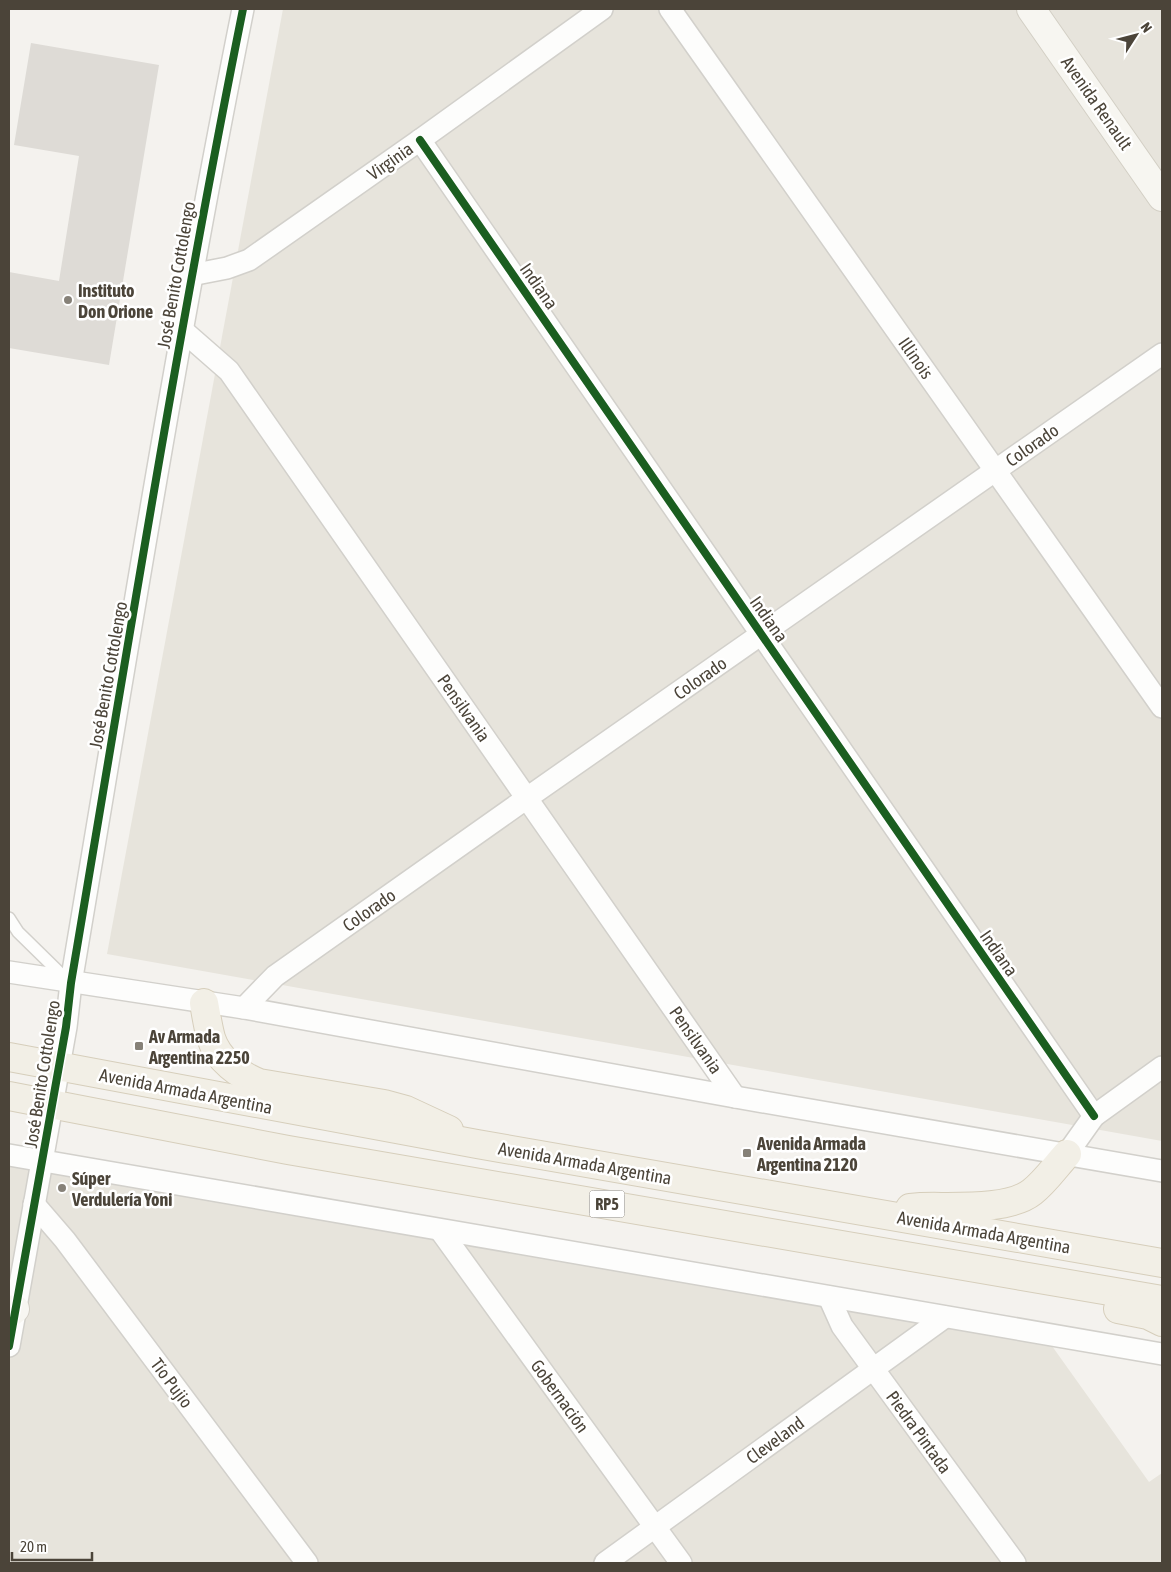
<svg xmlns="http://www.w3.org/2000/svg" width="1171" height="1572" viewBox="0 0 1171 1572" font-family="'Asap Condensed',sans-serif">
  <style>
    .residential { fill: #e7e4dc }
    .building { fill: #dedbd6 }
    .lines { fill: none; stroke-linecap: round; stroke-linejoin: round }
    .lane-casing { stroke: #d2d0cb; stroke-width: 14 }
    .street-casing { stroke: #d2d0cb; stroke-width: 24 }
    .secondary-casing { stroke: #d3cfc5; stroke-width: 30 }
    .primary-casing { stroke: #d6cebb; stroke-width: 30 }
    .lane { stroke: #fdfdfc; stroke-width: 11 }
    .street { stroke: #fdfdfc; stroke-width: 21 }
    .secondary { stroke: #f7f6f1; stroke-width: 28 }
    .primary { stroke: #f2efe6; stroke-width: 28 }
    .cycleway-casing { stroke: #fff; stroke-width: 11 }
    .cycleway { stroke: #1b5e20; stroke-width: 8 }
    .poi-dot { fill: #868178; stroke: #fff; stroke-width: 2 }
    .labels { text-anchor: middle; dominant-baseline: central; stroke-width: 5; stroke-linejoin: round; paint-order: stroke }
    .shield { fill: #fff; stroke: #817c74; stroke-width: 1 }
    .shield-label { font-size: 16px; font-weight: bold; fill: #4b4439 }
    .street-label { font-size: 18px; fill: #4b4439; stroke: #fff }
    .poi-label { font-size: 18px; font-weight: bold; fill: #4b4439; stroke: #fff; text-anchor: start }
  </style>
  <rect width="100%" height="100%" fill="#f4f2ee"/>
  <g class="residential">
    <polygon points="283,9 1162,9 1162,1141 107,954"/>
    <polygon points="9,1161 1047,1339 1149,1482 1162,1473 1162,1563 9,1563"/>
  </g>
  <polygon class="building" points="31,43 159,65 109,365 9,348 9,272 59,281 79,156 14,145"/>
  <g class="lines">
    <g class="lane-casing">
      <polyline id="lane" points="9,918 18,932 66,979"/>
    </g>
    <g class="street-casing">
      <g id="street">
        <polyline points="670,9 1162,707"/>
        <polyline points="420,140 1094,1116"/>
        <polyline points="191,275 227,268 249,260 420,140 602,9"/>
        <polyline points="181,329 229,371 735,1097"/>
        <polyline points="9,972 244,1008 735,1097 1162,1171"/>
        <polyline points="244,1008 275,976 527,798 1162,354"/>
        <polyline points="1067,1154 1094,1116 1162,1067"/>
        <polyline points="9,1155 1162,1354"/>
        <polyline points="34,1204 65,1240 307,1563"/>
        <polyline points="440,1230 681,1563"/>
        <polyline points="829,1297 842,1326 1015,1563"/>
        <path d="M9,1346L66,1027L71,983C126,658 178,332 243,9"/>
        <polyline points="605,1563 945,1317"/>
      </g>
    </g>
    <g class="secondary-casing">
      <g id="secondary">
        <polyline points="1031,9 1162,197"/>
        <polyline points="9,1314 15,1309"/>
      </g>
    </g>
    <g class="primary-casing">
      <g id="primary">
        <path d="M204,1003C206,1014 208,1027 211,1038C218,1060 239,1075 259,1083L384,1104L406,1110L449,1130"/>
        <polyline points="9,1057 477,1144 1162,1263"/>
        <polyline points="9,1096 288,1150 1162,1300"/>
        <path d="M910,1208L921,1207C951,1206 1008,1211 1032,1192C1045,1182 1056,1166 1067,1154"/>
        <polyline points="1118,1309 1148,1315 1162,1322"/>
      </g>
    </g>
    <use href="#lane" class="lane"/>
    <use href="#street" class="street"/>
    <use href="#secondary" class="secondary"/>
    <use href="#primary" class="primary"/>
    <g class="cycleway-casing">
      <g id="cycleway">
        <polyline points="420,140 1094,1116"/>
        <path d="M9,1346L66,1027L71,983C126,658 178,332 243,9"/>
      </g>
    </g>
    <use href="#cycleway" class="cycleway"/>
  </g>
  <g class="poi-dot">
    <circle cx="68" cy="300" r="5"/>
    <rect x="134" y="1041" width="10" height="10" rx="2.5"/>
    <rect x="742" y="1148" width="10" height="10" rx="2.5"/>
    <circle cx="62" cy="1188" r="5"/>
  </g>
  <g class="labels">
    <rect class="shield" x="589.5" y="1190.5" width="35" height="27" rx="4"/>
    <g class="shield-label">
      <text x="607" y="1204">RP5</text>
    </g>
    <g class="street-label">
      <text transform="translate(1097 103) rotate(55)">Avenida Renault</text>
      <text transform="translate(390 161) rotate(-35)">Virginia</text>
      <text transform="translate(176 275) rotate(-80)">José Benito Cottolengo</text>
      <text transform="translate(539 286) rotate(55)">Indiana</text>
      <text transform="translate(916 358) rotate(55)">Illinois</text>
      <text transform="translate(1032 445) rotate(-35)">Colorado</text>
      <text transform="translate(769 619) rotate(55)">Indiana</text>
      <text transform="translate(108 675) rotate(-80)">José Benito Cottolengo</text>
      <text transform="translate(700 678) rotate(-35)">Colorado</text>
      <text transform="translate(464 708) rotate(55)">Pensilvania</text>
      <text transform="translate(369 910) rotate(-35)">Colorado</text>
      <text transform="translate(999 953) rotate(55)">Indiana</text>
      <text transform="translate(696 1040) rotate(55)">Pensilvania</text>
      <text transform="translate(42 1074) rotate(-81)">José Benito Cottolengo</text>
      <text transform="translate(186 1091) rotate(11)">Avenida Armada Argentina</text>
      <text transform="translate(585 1163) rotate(10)">Avenida Armada Argentina</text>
      <text transform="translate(984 1232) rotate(10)">Avenida Armada Argentina</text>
      <text transform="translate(172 1383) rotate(53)">Tío Pujio</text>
      <text transform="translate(560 1396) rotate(54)">Gobernación</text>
      <text transform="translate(919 1432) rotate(54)">Piedra Pintada</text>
      <text transform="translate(775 1440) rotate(-36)">Cleveland</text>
    </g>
    <g class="poi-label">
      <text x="78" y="290">Instituto<tspan x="78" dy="21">Don Orione</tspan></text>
      <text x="149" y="1036">Av Armada<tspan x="149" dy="21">Argentina 2250</tspan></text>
      <text x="757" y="1143">Avenida Armada<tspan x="757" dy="21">Argentina 2120</tspan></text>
      <text x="72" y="1178">Súper<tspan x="72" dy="21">Verdulería Yoni</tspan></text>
    </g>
  </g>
  <rect width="1171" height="1572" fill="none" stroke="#4b4439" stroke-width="20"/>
  <g transform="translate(1136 35) rotate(54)" stroke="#ffffff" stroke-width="4" paint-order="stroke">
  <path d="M0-4L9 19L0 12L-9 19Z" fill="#4b4439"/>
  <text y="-8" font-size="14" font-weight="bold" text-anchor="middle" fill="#4b4439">N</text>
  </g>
  <path d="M12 1552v8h80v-8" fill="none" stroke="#4b4439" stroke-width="2.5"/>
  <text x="20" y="1552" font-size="15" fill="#4b4439" stroke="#ffffff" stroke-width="4" paint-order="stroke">20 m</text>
</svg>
